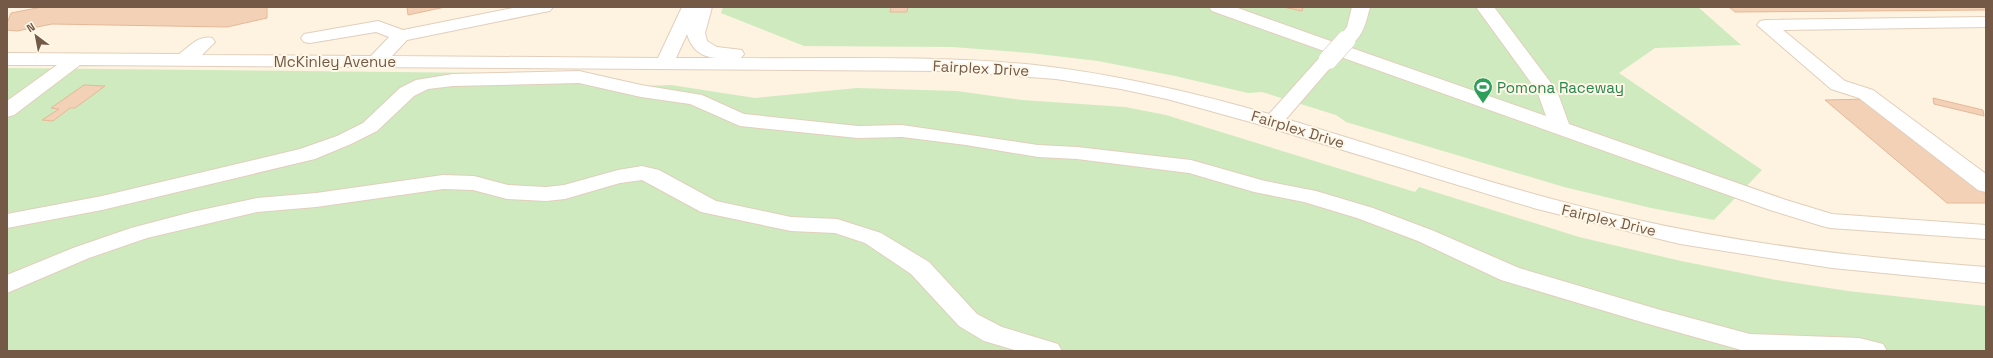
<svg xmlns="http://www.w3.org/2000/svg" width="1993" height="358" viewBox="0 0 1993 358" font-family="'Space Grotesk',sans-serif">
  <style>
    .green { fill: #cfeabf }
    .building { fill: #f3d1b7; stroke: #e6b897 }
    .lines { fill: none; stroke-linecap: round; stroke-linejoin: round }
    .minor-casing { stroke: #e1cfbc; stroke-width: 2 }
    .minor { fill: #fff; fill-rule: evenodd }
    .minor-bridge-casing { stroke: #e1cfbc; stroke-width: 20; stroke-linecap: butt }
    .minor-bridge { stroke: #fff; stroke-width: 19 }
    .labels { text-anchor: middle; dominant-baseline: central; stroke-width: 4; stroke-linejoin: round; paint-order: stroke }
    .street-label { font-size: 15px; fill: #745947; stroke: #fff7e7 }
    .leisure-label { font-size: 15px; fill: #27864d; stroke: #fff7e7; text-anchor: start }
  </style>
  <rect width="100%" height="100%" fill="#fdf3e0"/>
  <g class="green">
    <polygon points="723,7 1698,7 1741,45 1655,48 1619,73 1762,170 1714,220 1651,208 1564,187 1346,122 1336,115 1262,92 1248,93 1175,76 1098,61 1030,53 952,47 804,46 721,13"/>
    <polygon points="7,68 581,74 642,86 671,85 755,98 857,88 957,91 1022,100 1125,107 1166,115 1415,192 1419,187 1579,237 1681,261 1776,280 1848,291 1986,306 1986,351 7,351"/>
  </g>
  <g class="building">
    <polygon points="42,7 267,7 267,18 227,27 52,24 17,31 7,30 7,23 11,13"/>
    <polygon points="407,7 445,7 408,15"/>
    <polygon points="891,7 908,7 907,12 890,12"/>
    <polygon points="1283,7 1303,7 1302,11"/>
    <polygon points="1729,7 1986,7 1986,10 1735,12"/>
    <polygon points="84,85 105,86 75,108 70,108 53,121 42,120 59,109 51,108"/>
    <polygon points="1933,98 1983,110 1984,116 1934,104"/>
    <polygon points="1869,99 1986,194 1986,203 1947,203 1825,100"/>
  </g>
  <g class="lines">
    <g class="minor-casing">
      <g id="minor">
        <path d="M518,7H553L550,11L544,12L407,40L392,56L658,58L682,7H712L705,33L707,41L717,47L742,50L744,54L741,58C839,59 938,55 1035,65C1115,74 1192,92 1269,114L1321,56L1328,54L1335,56L1337,60L1286,119C1400,153 1513,192 1629,218C1746,245 1866,258 1986,267V283L1832,268L1680,244L1537,209L1254,123L1167,99L1121,89L1056,79L946,71L80,65L14,115L7,117V101L57,65H7V53L179,54C190,46 199,35 212,38L215,42L202,55L371,56L389,37L376,32L310,43L304,42L301,38L304,34L310,33L378,21L403,30ZM687,34C691,48 700,57 716,58H676Z"/>
        <path d="M1209,7H1235L1339,44L1337,40L1347,27L1352,7H1370C1366,22 1361,49 1340,44L1546,116L1537,91L1476,7H1494L1557,91L1569,124L1786,200L1832,214L1986,225V239L1830,228L1822,226L1770,210L1212,11Z"/>
        <polygon points="1986,17 1986,27 1783,30 1845,81 1873,90 1986,174 1986,192 1978,190 1859,98 1831,89 1757,25 1760,21 1766,20"/>
        <polygon points="579,71 641,85 702,95 744,114 858,126 902,125 1038,145 1077,147 1191,160 1265,181 1316,191 1373,208 1434,231 1519,268 1657,309 1750,334 1859,338 1883,344 1887,351 1745,351 1645,323 1501,280 1418,241 1357,218 1304,202 1254,192 1189,173 1077,159 1038,157 966,145 902,137 858,138 740,126 690,104 641,97 579,83 453,86 428,89 414,96 377,131 351,144 315,159 102,210 7,228 7,214 102,196 300,149 337,136 363,123 400,88 416,80 453,74"/>
        <polygon points="642,166 659,170 716,201 791,217 837,219 881,233 929,262 977,314 1002,327 1058,344 1062,351 1018,351 984,341 959,326 911,274 865,243 835,233 791,231 701,212 642,180 620,183 565,199 546,201 507,199 473,190 443,189 316,207 257,212 147,238 89,258 7,293 7,275 73,248 131,228 192,212 257,198 316,193 443,175 474,176 508,185 546,187 564,185 618,170"/>
      </g>
    </g>
    <use href="#minor" class="minor"/>
    <g class="minor-bridge-casing">
      <polyline id="minor-bridge" points="1328,60 1346,40"/>
    </g>
    <use href="#minor-bridge" class="minor-bridge"/>
  </g>
  <defs>
    <g id="stadium-pin" transform="scale(1)"><path d="M0 17L-7.5 6A9.5 9.5 0 1 1 7.5 6Z" fill="#2e9e5b" stroke="#fff7e7"/><path d="M0-5a6.5 5 0 1 0 0 10a6.5 5 0 1 0 0-10ZM-3.5-1.8h7v3.6h-7Z" fill="#fff"/></g>
  </defs>
  <g fill-rule="evenodd">
    <use href="#stadium-pin" x="1483" y="87"/>
  </g>
  <g class="labels">
    <g class="street-label">
      <text x="335" y="61">McKinley Avenue</text>
      <text transform="translate(981 68) rotate(3)">Fairplex Drive</text>
      <text transform="translate(1298 129) rotate(17)">Fairplex Drive</text>
      <text transform="translate(1609 220) rotate(13)">Fairplex Drive</text>
    </g>
    <g class="leisure-label">
      <text x="1497" y="87">Pomona Raceway</text>
    </g>
  </g>
  <rect width="1993" height="358" fill="none" stroke="#745947" stroke-width="16"/>
  <g transform="translate(36 36) rotate(328)" stroke="#fff7e7" stroke-width="3" paint-order="stroke">
  <path d="M0-3L7 15L0 10L-7 15Z" fill="#745947"/>
  <text y="-6" font-size="11" font-weight="bold" text-anchor="middle" fill="#745947">N</text>
  </g>
</svg>
